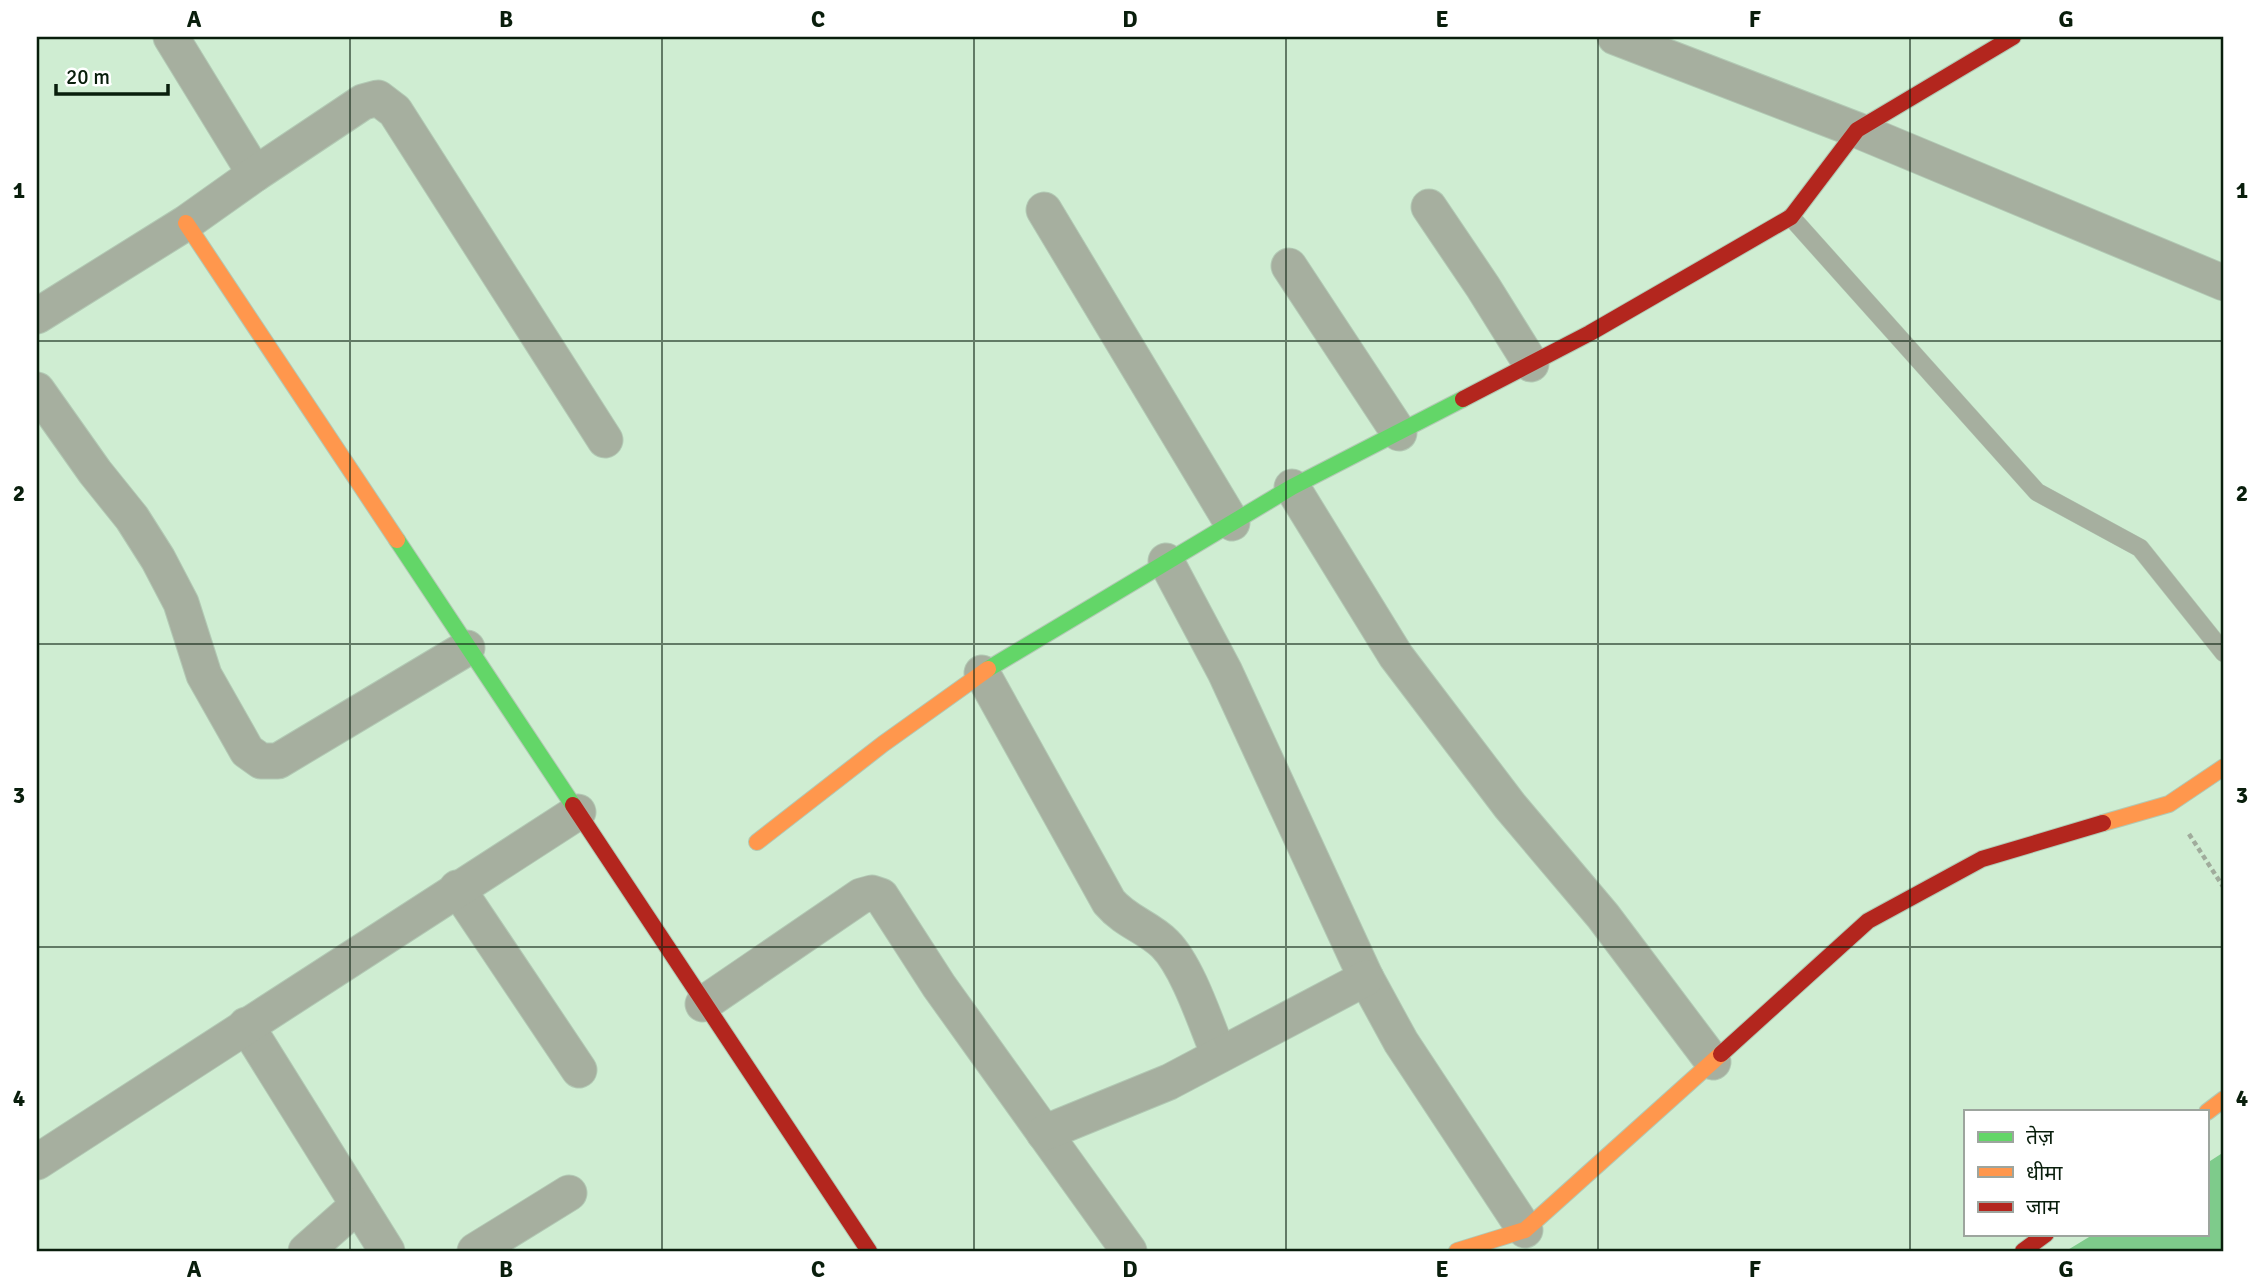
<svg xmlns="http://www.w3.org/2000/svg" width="2261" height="1288" viewBox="0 0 2261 1288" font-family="Signika,'Noto Sans Devanagari',sans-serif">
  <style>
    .water { fill: #7ecb8b }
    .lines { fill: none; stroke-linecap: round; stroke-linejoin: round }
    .lane-casing { stroke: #b2c9b4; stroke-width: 19 }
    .street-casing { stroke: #b2c9b4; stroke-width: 37 }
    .fast-casing { stroke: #b2c9b4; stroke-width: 18 }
    .slow-casing { stroke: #b2c9b4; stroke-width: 18 }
    .jam-casing { stroke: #b2c9b4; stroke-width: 18 }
    .path { stroke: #a0ac9c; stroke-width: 4.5; stroke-dasharray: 5 3.5; stroke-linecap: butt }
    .lane { stroke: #a6af9f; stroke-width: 18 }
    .street { stroke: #a6af9f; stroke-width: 35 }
    .fast { stroke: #63d668; stroke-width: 16 }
    .slow { stroke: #ff974d; stroke-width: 16 }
    .jam { stroke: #b3261e; stroke-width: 16 }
    .grid { fill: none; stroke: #091e0c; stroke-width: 2; stroke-opacity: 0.55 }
    .neatline { fill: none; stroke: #091e0c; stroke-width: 2.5 }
    .grid-label { font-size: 23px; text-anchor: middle; font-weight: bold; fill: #091e0c }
  </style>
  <rect width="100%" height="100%" fill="#cfedd2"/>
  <polygon class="water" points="2224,1152 2224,1251 2066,1251 2094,1234 2207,1234 2207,1163"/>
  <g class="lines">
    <g class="lane-casing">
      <polyline id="lane" points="1791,217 2037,492 2140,548 2224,653"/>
    </g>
    <g class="street-casing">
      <g id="street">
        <polyline points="171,37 255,174"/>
        <polyline points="1615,37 1857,130 2224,283"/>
        <polyline points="1429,207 1483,287 1531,364"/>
        <polyline points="1044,210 1232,523"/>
        <polyline points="1289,266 1399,433"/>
        <polyline points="37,316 186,223 255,174 363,102 378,98 395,111 605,440"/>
        <polyline points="37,390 95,472 132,518 158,559 181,603 204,675 247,751 261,761 278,761 467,648"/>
        <polyline points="1292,487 1396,656 1510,806 1603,916 1713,1062"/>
        <polyline points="1166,561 1225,672 1366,978 1401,1042 1525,1230"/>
        <path d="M982,673L1109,902C1126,922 1148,927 1165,944C1188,967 1206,1024 1219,1055"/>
        <polyline points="457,888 579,1070"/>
        <polyline points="703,1004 861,896 872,893 881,896 939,986 1129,1251"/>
        <polyline points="246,1025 387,1251"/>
        <polyline points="1044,1133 1169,1082 1366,978"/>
        <polyline points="37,1162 578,812"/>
        <polyline points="306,1251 358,1205"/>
        <polyline points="475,1251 569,1193"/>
      </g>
    </g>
    <g class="fast-casing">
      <g id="fast">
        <polyline points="397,540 573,805"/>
        <polyline points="988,669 1292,487 1463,399"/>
      </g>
    </g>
    <g class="slow-casing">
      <g id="slow">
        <polyline points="186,223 397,540"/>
        <polyline points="2103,823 2169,804 2224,767"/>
        <polyline points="757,842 883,744 988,669"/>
        <polyline points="2207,1112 2224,1099"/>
        <polyline points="1457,1251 1525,1230 1721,1054"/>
      </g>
    </g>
    <g class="jam-casing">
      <g id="jam">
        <polyline points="1463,399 1590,333 1791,217 1857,130 2013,37"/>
        <polyline points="573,805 869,1251"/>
        <polyline points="1721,1054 1868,921 1982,859 2103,823"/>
        <polyline points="2023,1251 2046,1234"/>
      </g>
    </g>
    <polyline class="path" points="2189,834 2224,888"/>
    <use href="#lane" class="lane"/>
    <use href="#street" class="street"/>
    <use href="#fast" class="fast"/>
    <use href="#slow" class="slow"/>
    <use href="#jam" class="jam"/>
  </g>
  <path class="grid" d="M350,37V1251M662,37V1251M974,37V1251M1286,37V1251M1598,37V1251M1910,37V1251M37,341H2224M37,644H2224M37,947H2224"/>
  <rect width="2261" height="1288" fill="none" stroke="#ffffff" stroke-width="77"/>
  <rect x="1964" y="1110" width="245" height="126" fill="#ffffff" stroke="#9da59e" stroke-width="2"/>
  <rect x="1978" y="1132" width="35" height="10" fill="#63d668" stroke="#9da59e" stroke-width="2"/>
  <text x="2026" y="1144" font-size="21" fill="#091e0c">तेज़</text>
  <rect x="1978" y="1167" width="35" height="10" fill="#ff974d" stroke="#9da59e" stroke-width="2"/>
  <text x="2026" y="1180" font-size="21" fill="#091e0c">धीमा</text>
  <rect x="1978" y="1202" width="35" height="10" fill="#b3261e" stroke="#9da59e" stroke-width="2"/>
  <text x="2026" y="1214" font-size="21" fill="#091e0c">जाम</text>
  <path d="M56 84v10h112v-10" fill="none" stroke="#091e0c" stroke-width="3.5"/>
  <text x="66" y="84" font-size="21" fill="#091e0c" stroke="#ffffff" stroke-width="5" paint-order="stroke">20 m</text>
  <rect x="38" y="38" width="2184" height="1212" class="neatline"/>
  <g class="grid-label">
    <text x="194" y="27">A</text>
    <text x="506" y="27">B</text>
    <text x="818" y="27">C</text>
    <text x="1130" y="27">D</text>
    <text x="1442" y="27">E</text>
    <text x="1755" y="27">F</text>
    <text x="2066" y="27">G</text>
    <text x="19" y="198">1</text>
    <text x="2242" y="198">1</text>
    <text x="19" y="501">2</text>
    <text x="2242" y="501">2</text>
    <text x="19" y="803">3</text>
    <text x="2242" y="803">3</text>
    <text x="19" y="1106">4</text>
    <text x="2242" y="1106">4</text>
    <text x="194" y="1277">A</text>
    <text x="506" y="1277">B</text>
    <text x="818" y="1277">C</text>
    <text x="1130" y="1277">D</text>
    <text x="1442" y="1277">E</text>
    <text x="1755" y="1277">F</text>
    <text x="2066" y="1277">G</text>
  </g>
</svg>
